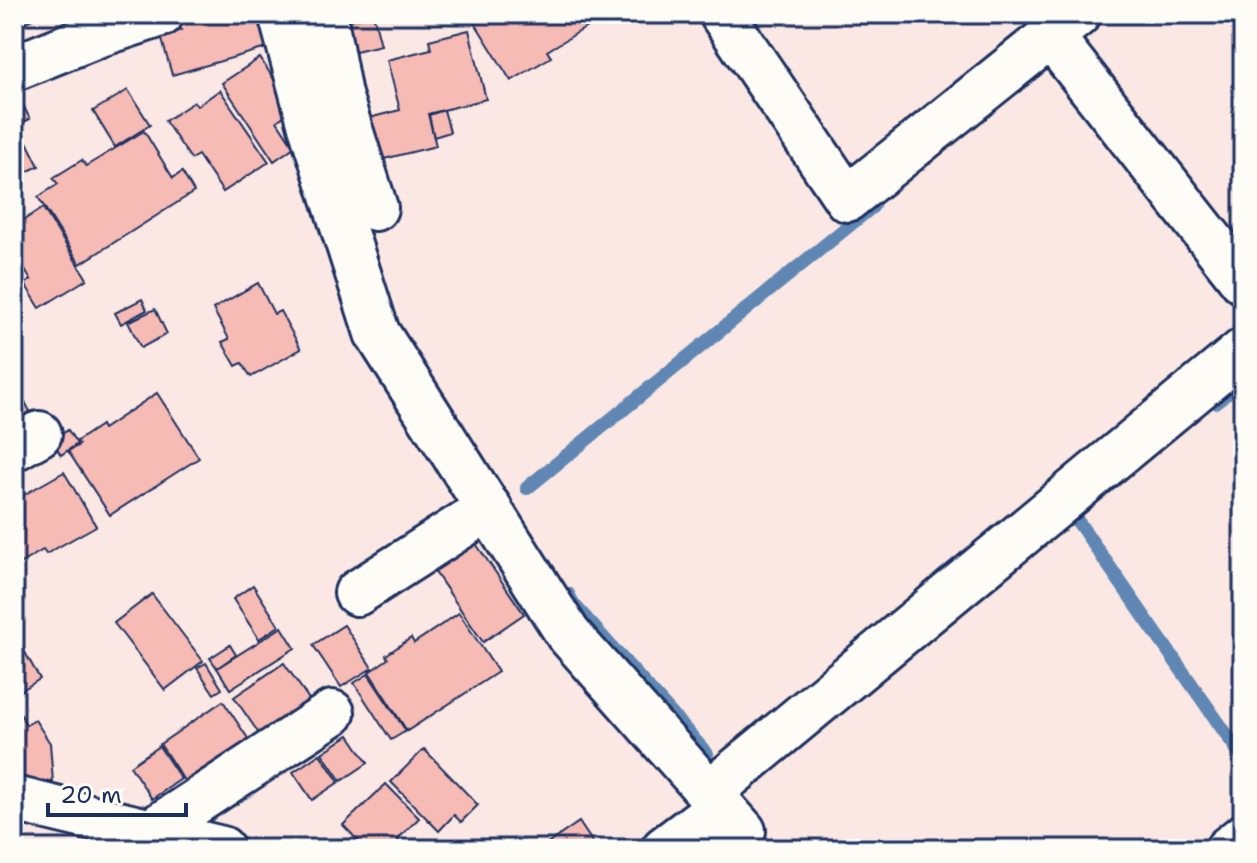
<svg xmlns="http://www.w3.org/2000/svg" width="1257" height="863" viewBox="0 0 1257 863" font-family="'Shantell Sans',sans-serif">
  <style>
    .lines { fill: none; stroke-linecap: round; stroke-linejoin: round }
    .stream { stroke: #6187b4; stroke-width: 14 }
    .building { fill: #f7bbb6; stroke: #1b2f5e; stroke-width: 2 }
    .minor-casing { stroke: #1b2f5e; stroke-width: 50 }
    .minor { stroke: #fdfcf7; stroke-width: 44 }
  </style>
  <rect width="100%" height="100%" fill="#fbe8e4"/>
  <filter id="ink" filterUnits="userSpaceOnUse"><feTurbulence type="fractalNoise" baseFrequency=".0125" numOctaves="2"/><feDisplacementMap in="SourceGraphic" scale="16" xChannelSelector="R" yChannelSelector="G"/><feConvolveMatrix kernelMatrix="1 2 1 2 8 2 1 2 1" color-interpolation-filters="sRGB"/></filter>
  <g filter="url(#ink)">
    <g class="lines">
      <g class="stream">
        <polyline points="1215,402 1243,380"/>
        <polyline points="527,488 873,206"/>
        <polyline points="1074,516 1243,758"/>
        <polyline points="568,594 574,605 707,754"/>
      </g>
    </g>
    <g class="building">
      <polygon points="18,14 43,14 22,24"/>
      <polygon points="210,14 261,14 270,47 172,75 161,36 181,30 178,23"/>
      <polygon points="373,14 381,45 347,53 339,23"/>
      <polygon points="472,14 586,14 592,24 547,51 551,57 511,81 470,15"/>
      <polygon points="469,30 486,99 428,114 436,146 376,161 365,119 400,110 387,60 431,49 429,40"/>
      <polygon points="260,58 289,102 289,112 277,121 294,147 274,161 222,83"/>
      <polygon points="14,87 30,119 14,127"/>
      <polygon points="128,90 150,125 115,147 93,111"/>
      <polygon points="220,90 269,162 223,192 198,155 191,159 165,121 194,102 197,106"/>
      <polygon points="444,110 450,132 434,137 429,115"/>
      <polygon points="19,126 39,166 14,178 14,128"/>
      <polygon points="144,131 173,178 182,172 194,192 80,264 38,197 58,184 53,178 82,160 86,166"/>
      <polygon points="43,208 87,279 40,308 25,284 31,280 14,253 14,226"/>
      <polygon points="258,283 274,314 280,311 301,349 251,377 242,363 236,366 222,342 229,339 213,309"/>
      <polygon points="142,299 147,310 121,324 115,313"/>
      <polygon points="155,309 167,334 141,348 128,322"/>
      <polygon points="14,381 34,419 14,429"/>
      <polygon points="157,393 199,458 110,515 68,451 79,445 77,441 101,425 103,429"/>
      <polygon points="68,430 77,444 61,455 52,441"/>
      <polygon points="64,472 96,526 46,554 43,550 14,567 14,490 15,489 20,497"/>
      <polygon points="468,532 524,614 483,642 426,559"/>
      <polygon points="253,585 279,626 259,639 233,599"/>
      <polygon points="152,594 203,661 165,690 114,623"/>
      <polygon points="459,613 498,672 407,731 369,672 388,659 386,655 411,638 414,643"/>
      <polygon points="344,625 372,668 341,687 313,645"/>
      <polygon points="282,627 295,648 230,689 217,668"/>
      <polygon points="14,633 40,679 14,695"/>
      <polygon points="230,645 236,655 217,668 210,658"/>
      <polygon points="206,663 222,689 214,694 197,668"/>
      <polygon points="284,663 313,705 262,738 234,697"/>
      <polygon points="368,674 406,731 391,740 354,683"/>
      <polygon points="223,701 251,743 187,785 160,744"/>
      <polygon points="19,711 26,725 35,720 50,743 53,782 14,777 14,713"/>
      <polygon points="349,735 368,763 341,781 322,753"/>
      <polygon points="159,746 181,779 152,799 130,766"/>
      <polygon points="424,749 478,805 461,822 454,815 439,831 391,782"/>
      <polygon points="320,754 339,782 312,800 293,772"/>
      <polygon points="386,784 419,818 397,840 403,845 399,849 366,849 343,825"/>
      <polygon points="579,822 597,849 540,849"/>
    </g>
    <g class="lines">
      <g class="minor-casing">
        <g id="minor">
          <polyline points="281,14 311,126 377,333 568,634 743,831 720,849"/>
          <polyline points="324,14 339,95 375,208"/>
          <polyline points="722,14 847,199 1078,14"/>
          <polyline points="1050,35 1243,281"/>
          <polyline points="14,68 97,35 161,14"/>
          <polyline points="14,448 39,434"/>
          <polyline points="357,593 489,508"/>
          <polyline points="709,793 1243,351"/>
          <polyline points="14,799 222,849"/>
          <polyline points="150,832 332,713"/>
          <polyline points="664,849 721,806"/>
          <polyline points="1228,849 1243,837"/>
        </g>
      </g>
      <use href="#minor" class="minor"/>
    </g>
  </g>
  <rect width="1257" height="863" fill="none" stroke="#fdfcf7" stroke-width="48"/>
  <rect x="24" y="24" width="1209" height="815" fill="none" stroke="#1b2f5e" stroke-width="3" filter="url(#ink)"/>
  <path d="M48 803v12h138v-12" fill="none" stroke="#1b2f5e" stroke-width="4"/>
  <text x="60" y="803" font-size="24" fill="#1b2f5e" stroke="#fdfcf7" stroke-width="6" paint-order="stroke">20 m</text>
</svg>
